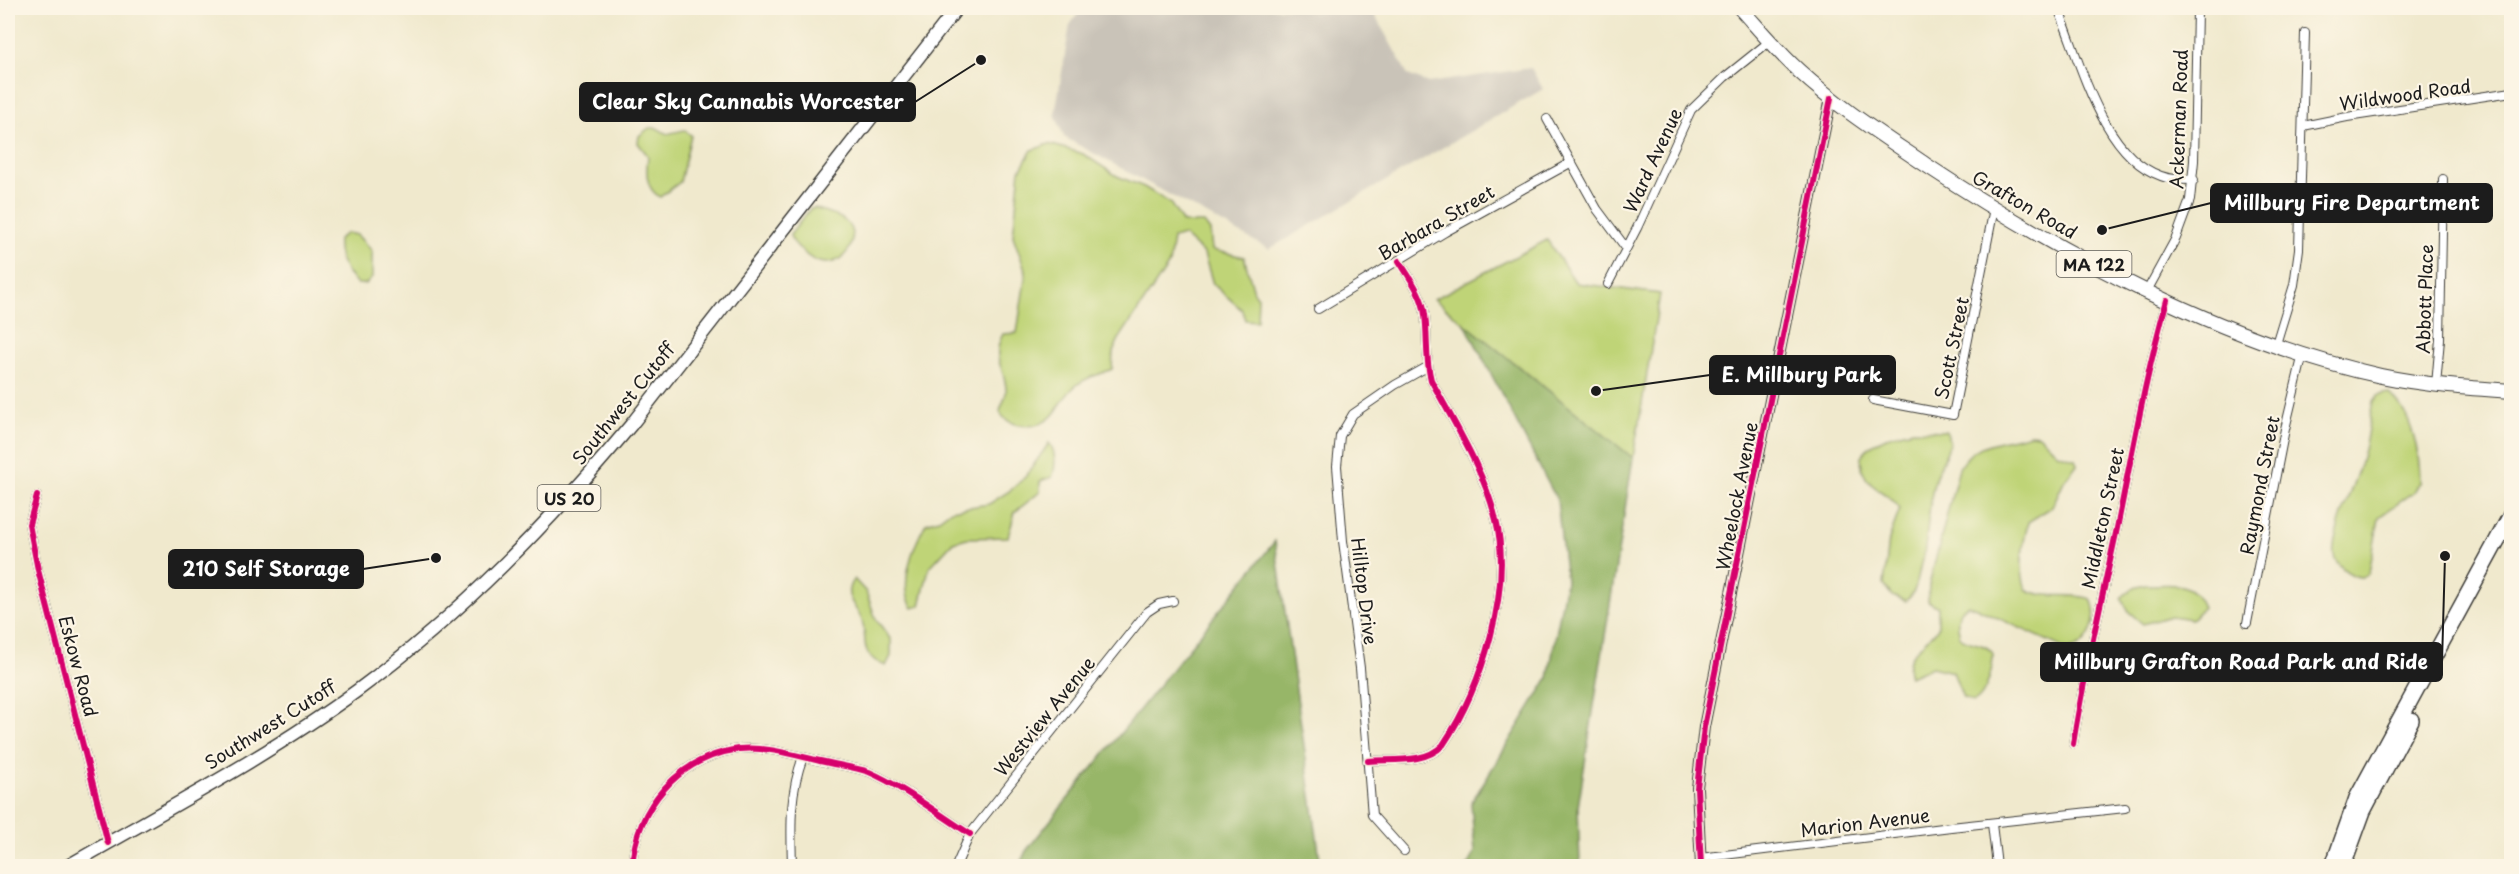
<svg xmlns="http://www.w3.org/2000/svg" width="2519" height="874" viewBox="0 0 2519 874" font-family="'Playpen Sans',sans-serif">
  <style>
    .industrial { fill: #c9c3b8 }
    .green { fill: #bfd477; stroke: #6e784a; stroke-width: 1.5 }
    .forest { fill: #97b668; stroke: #5a6942; stroke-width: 1.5 }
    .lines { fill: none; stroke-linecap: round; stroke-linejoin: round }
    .minor-casing { stroke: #3c3b37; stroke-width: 10 }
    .tertiary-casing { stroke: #3c3b37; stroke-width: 12 }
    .primary-casing { stroke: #3c3b37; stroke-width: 15 }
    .trunk-casing { stroke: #3c3b37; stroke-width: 16 }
    .motorway-casing { stroke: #3c3b37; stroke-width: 18 }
    .minor { stroke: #fff; stroke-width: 8 }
    .tertiary { stroke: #fff; stroke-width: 9 }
    .primary { stroke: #fff; stroke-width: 12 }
    .trunk { stroke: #fff; stroke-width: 14 }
    .motorway { stroke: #fff; stroke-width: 15 }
    .cycleway-casing { stroke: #fcf5e5; stroke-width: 10 }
    .cycleway { stroke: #d6006c; stroke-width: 6 }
    .labels { text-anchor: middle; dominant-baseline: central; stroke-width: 4.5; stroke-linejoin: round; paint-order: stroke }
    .shield { fill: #fcf5e5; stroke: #5f5d58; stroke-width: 1.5 }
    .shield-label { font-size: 16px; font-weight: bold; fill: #1c1c1c }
    .street-label { font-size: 18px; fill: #1c1c1c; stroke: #fcf5e5 }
    .leader { fill: none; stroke: #1c1c1c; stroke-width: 2 }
    .callout-dot { fill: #1c1c1c; stroke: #fcf5e5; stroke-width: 2 }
    .callout { fill: #1c1c1c; stroke: #1c1c1c; stroke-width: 2 }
    .callout-label { font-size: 20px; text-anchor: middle; font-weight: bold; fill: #fff }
  </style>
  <rect width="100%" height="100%" fill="#fcf5e5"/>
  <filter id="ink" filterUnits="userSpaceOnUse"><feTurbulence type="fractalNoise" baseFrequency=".0167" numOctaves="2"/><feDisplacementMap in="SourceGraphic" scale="12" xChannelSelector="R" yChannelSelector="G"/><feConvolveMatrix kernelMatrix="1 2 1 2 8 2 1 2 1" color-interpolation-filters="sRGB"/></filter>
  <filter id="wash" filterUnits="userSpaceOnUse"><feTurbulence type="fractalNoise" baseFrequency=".008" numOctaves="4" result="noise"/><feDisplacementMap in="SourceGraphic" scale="24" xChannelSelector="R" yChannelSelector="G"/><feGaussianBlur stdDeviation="1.35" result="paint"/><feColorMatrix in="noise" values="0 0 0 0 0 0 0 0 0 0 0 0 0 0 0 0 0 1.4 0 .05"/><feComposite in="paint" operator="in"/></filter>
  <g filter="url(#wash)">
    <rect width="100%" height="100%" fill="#f0e9cd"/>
    <polygon class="industrial" points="1082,8 1371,8 1408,75 1428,83 1531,68 1543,89 1269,249 1064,137 1055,114 1070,25"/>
    <g class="green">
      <path d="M649,128H657L667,134L684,130L691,135L680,182L660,197C645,189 646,171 648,156L638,143L639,136Z"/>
      <path d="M1049,144L1083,154L1117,176L1144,187L1170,203L1183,223H1204L1210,231L1212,250L1244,257L1254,292L1258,297L1257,321L1245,320L1242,310L1213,284L1204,254L1183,235L1173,238L1169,264L1119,339L1113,352L1112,369C1100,375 1089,376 1078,384C1064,394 1062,405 1052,416C1039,430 1008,429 1000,412C1001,405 1007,397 1006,389C1005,367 990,358 1003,334L1017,333L1026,272L1013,236L1020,170L1032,150Z"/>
      <path d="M815,208C824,212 838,215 845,221C867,240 834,285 801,250C796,245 791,241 790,235L810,209Z"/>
      <path d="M347,233L357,235L372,251V278L366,284H358C345,273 336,256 338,239Z"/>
      <polygon points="1547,240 1576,283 1660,294 1633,458 1434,299"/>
      <path d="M2388,393C2412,410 2420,455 2420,483L2414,492L2379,517L2369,573C2365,577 2359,578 2353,575C2346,572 2335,563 2334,555C2330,538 2356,480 2361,461C2367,442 2369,421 2373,401L2377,396Z"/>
      <path d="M1913,430L1946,431C1954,446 1943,458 1938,471C1929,492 1928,531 1924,555C1917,569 1920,592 1905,601L1892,596L1884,585L1889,539L1900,509C1885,487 1861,490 1861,457C1871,439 1894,434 1913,430Z"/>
      <path d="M2030,434L2039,435L2057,453L2076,459L2078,463L2064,481L2052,507L2028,522C2023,544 2018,567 2026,589C2043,600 2071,592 2091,599C2100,618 2090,647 2068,650L1974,607L1968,605C1955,612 1957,624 1960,637C1969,645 1987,642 1993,654C1993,668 1987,695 1974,702L1963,698L1953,672L1932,667L1910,677C1902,654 1926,643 1938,628V607L1928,601L1929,585L1959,468C1975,440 2001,443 2030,434Z"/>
      <path d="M1049,443C1056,450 1056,468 1052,477L1040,481V492L1015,512L1008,537L967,538L953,542L929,568L920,606L913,608C897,585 914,545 926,523L939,519L951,510L989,504L1011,490L1026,476Z"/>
      <path d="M854,579L866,592L876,619L891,640V656L886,666C854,654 871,637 860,616C853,603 842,593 854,579Z"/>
      <path d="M2146,585C2172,585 2192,579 2203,607L2192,619L2171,616L2143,624L2129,612L2121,598L2133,588Z"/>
    </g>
    <g class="forest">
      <polygon points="1465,324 1633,458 1578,807 1580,866 1467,866 1475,852 1471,803 1548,678 1566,581 1557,500"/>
      <polygon points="1275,541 1321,866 1019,866 1026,851"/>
    </g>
  </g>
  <g filter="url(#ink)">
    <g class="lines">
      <g class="minor-casing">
        <g id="minor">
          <path d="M2058,8C2080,60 2102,156 2161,176C2171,180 2183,180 2194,180"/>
          <polyline points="1547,119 1597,209 1626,248"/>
          <polyline points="2303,126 2347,117 2512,92"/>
          <polyline points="1608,284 1637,228 1691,110 1725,77 1770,41"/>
          <polyline points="2147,291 2176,238 2190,200 2194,161 2197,10"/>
          <polyline points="1318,309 1445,232 1570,163"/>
          <polyline points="2276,344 2294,285 2299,249 2305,33"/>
          <polyline points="2436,385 2440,339 2443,179"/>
          <polyline points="1873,400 1953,415 1994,208"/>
          <polyline points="37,496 29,524 38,570 108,843"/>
          <polyline points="2247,623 2285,429 2303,354"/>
          <path d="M2073,744C2084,673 2101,603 2116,533C2132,455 2145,377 2167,300"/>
          <path d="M1368,761C1393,759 1425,764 1443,745C1482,687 1513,589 1496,520C1484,470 1455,425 1431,380C1425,358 1428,337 1425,315C1423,295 1409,277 1399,261"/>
          <polyline points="1992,824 1997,866"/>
          <polyline points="2512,842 2512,849"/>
          <polyline points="1404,851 1372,815 1360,668 1343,541 1337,466 1340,436 1353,414 1395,385 1427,367"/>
          <polyline points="1700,858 1951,827 2125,808"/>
          <path d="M632,866C637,806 678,758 739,749C766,746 794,755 820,761C836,765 854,767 869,772C900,785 940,815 970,834"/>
          <path d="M792,866C791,828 789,794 803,757"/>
          <polyline points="956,866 970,834 1147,612 1159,604 1173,601"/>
        </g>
      </g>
      <g class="tertiary-casing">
        <polyline id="tertiary" points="1701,866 1697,788 1704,727 1831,98"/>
      </g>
      <g class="primary-casing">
        <path id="primary" d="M68,866C165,810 268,756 358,690C461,614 549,523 631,425L957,8"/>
      </g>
      <g class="trunk-casing">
        <path id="trunk" d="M1740,8C1759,29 1777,51 1799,71C1838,107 1882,135 1926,165C2059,253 2224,342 2381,376C2424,385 2468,388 2512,391"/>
      </g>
      <g class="motorway-casing">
        <g id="motorway">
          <polyline points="2347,855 2363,811 2411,720"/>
          <polyline points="2333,866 2357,798 2512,513"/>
        </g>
      </g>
      <use href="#minor" class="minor"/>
      <use href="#tertiary" class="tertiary"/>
      <use href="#primary" class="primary"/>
      <use href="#trunk" class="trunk"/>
      <use href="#motorway" class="motorway"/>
      <g class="cycleway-casing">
        <g id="cycleway">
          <polyline points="37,496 29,524 38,570 108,843"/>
          <path d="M2073,744C2084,673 2101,603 2116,533C2132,455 2145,377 2167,300"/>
          <path d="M1368,761C1393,759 1425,764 1443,745C1482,687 1513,589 1496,520C1484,470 1455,425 1431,380C1425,358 1428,337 1425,315C1423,295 1409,277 1399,261"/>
          <path d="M632,866C637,806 678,758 739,749C766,746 794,755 820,761C836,765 854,767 869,772C900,785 940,815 970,834"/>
          <polyline points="1701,866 1697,788 1704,727 1831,98"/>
        </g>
      </g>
      <use href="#cycleway" class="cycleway"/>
    </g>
  </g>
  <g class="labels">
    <g class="shield">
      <rect x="2056.5" y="251" width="75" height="26" rx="4.5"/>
      <rect x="537.5" y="485" width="63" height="26" rx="4.5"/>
    </g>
    <g class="shield-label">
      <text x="2094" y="264">MA 122</text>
      <text x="569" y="498">US 20</text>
    </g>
    <g class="street-label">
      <text transform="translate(2405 94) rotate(-8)">Wildwood Road</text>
      <text transform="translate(2178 119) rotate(-88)">Ackerman Road</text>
      <text transform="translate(1652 160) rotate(-65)">Ward Avenue</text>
      <text transform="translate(2025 204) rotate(30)">Grafton Road</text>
      <text transform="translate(1436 222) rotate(-30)">Barbara Street</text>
      <text transform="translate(2424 299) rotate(-88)">Abbott Place</text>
      <text transform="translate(1951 348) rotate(-78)">Scott Street</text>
      <text transform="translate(623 403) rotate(-51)">Southwest Cutoff</text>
      <text transform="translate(2259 485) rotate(-79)">Raymond Street</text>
      <text transform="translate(1736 496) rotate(-79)">Wheelock Avenue</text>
      <text transform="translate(2102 518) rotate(-78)">Middleton Street</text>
      <text transform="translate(1365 591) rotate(83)">Hilltop Drive</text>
      <text transform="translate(79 666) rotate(75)">Eskow Road</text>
      <text transform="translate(1044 716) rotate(-51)">Westview Avenue</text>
      <text transform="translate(270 724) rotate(-32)">Southwest Cutoff</text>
      <text transform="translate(1865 822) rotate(-7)">Marion Avenue</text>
    </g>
  </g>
  <path class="leader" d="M981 60L915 102M2102 230L2211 203M1596 391L1710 375M436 558L363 569M2445 556L2442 662"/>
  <g class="callout-dot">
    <circle cx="981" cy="60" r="6"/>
    <circle cx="2102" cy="230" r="6"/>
    <circle cx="1596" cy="391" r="6"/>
    <circle cx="436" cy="558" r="6"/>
    <circle cx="2445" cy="556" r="6"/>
  </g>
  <g class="callout">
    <rect x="580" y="83" width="335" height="38" rx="6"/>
    <rect x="2211" y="184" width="281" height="38" rx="6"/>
    <rect x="1710" y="356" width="185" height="38" rx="6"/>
    <rect x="169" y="550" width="194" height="38" rx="6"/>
    <rect x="2041" y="643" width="401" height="38" rx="6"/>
  </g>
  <g class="callout-label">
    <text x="748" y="109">Clear Sky Cannabis Worcester</text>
    <text x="2352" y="210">Millbury Fire Department</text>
    <text x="1802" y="382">E. Millbury Park</text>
    <text x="266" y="576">210 Self Storage</text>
    <text x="2241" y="669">Millbury Grafton Road Park and Ride</text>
  </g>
  <rect width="2519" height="874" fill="none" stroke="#fcf5e5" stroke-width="30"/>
</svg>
